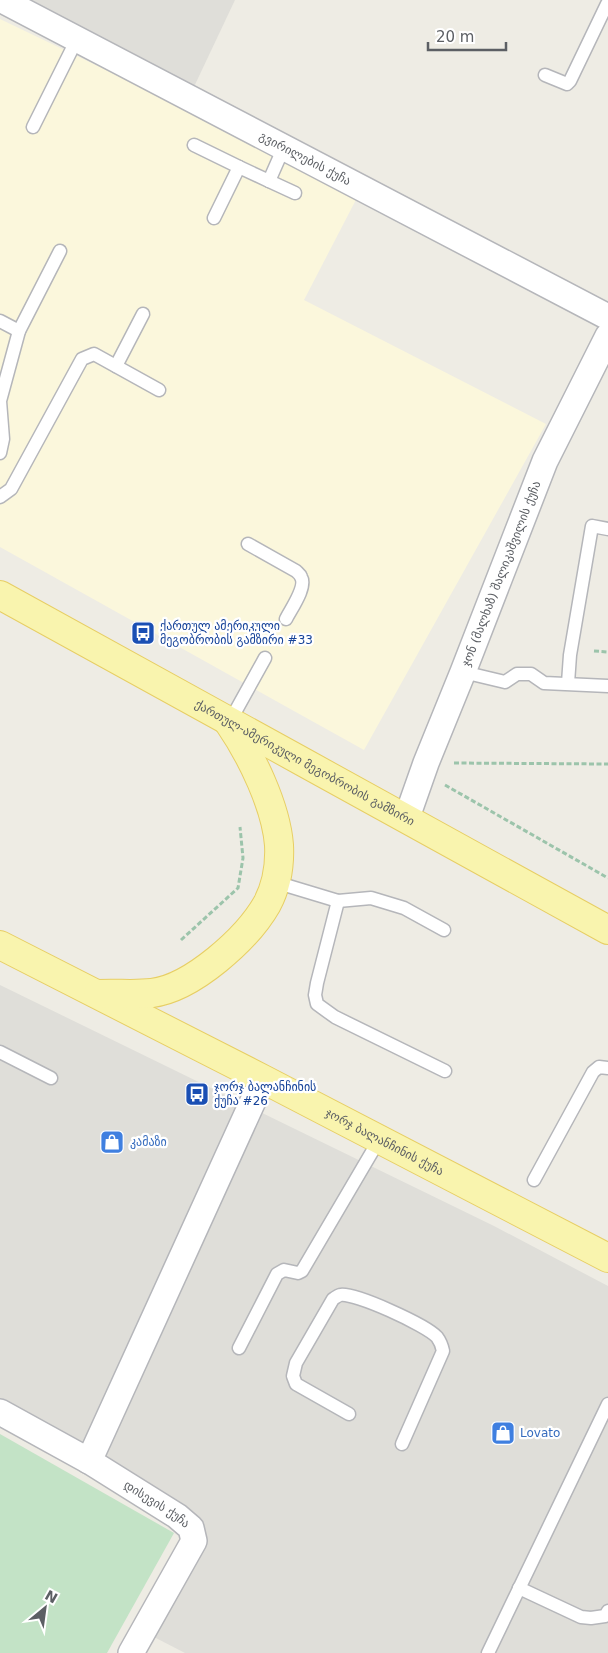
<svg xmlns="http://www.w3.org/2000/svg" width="608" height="1653" viewBox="0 0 608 1653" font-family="'DejaVu Sans','Noto Sans Georgian',sans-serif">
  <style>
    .commercial { fill: #fbf7dc }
    .industrial { fill: #dfded9 }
    .green { fill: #c3e3c6 }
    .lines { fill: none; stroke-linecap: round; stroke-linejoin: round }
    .service-casing { stroke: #b5b6ba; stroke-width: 15 }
    .minor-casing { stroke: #b5b6ba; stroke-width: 28 }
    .primary-casing { stroke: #e7ce64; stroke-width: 30 }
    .path { stroke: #9cc4ab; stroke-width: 3; stroke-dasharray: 5 2.5; stroke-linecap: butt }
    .service { stroke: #fff; stroke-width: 12 }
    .minor { stroke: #fff; stroke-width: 25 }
    .primary { stroke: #f9f4ae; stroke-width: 28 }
    .labels { text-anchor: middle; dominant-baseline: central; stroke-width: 4.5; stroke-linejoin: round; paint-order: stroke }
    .street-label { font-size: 12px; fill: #5c5f64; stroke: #fff }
    .transit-label { font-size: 12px; fill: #164399; stroke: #fff; text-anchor: start }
    .shop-label { font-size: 12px; fill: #366cbe; stroke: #fff; text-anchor: start }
  </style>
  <rect width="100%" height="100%" fill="#eeece4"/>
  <polygon class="commercial" points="0,19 360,192 304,300 546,424 364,750 0,547"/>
  <g class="industrial">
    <polygon points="18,0 235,0 192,91"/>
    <polygon points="0,985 494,1226 608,1286 608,1653 185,1653 152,1636 201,1547 0,1400"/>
  </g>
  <polygon class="green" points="0,1434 174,1533 107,1653 0,1653"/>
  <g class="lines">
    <g class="service-casing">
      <g id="service">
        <polyline points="545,75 567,84 570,81 607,4"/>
        <polyline points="33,127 77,39"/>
        <polyline points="194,145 239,167"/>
        <polyline points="269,181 295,193"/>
        <polyline points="214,218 239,167 269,181 284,147"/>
        <polyline points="0,321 19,331"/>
        <polyline points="116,366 143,314"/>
        <polyline points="0,453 3,439 0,401 19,331 60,251"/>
        <polyline points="0,497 11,489 82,359 94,354 159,390"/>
        <path d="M248,544L296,571C298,573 300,574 301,577C307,587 291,609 286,619"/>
        <polyline points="463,672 505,682 517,674 531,674 544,683 608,686"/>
        <polyline points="568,683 570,655 592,526 608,529"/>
        <polyline points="229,723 265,658"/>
        <polyline points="275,882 338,901 371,898 404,908 444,930"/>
        <polyline points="338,901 317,983 315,995 317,1004 335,1017 445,1071"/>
        <polyline points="0,1052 51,1078"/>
        <polyline points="534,1180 593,1072 599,1067 608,1068"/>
        <polyline points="239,1348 277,1274 284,1270 298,1273 302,1271 379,1140"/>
        <path d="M349,1414L296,1384L293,1376L296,1363L333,1299C335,1298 337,1296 340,1295C354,1292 426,1325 437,1337C440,1341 442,1346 443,1351L402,1444"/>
        <polyline points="519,1588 581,1617 591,1618 605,1616 608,1611"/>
        <polyline points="488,1653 608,1404"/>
      </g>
    </g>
    <g class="minor-casing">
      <g id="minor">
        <path id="s1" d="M2,0L608,317"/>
        <path id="s2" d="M407,817L426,763L463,672L545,461L608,336"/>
        <path id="s3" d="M0,1412L89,1461L177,1516L191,1528L194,1541L131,1653"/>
        <polyline points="89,1461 263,1079"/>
      </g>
    </g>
    <g class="primary-casing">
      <g id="primary">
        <path id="s4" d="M0,595C202,708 406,817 608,930"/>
        <path id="s5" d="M0,945L263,1079L608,1258"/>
        <path d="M98,994C116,993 135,995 152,993C192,988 247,939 267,904C276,887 280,865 279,845C276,806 251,755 229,723"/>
      </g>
    </g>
    <g class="path">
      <polyline points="594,651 608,652"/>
      <polyline points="454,763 608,764"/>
      <polyline points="445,785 608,878"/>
      <polyline points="181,940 238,888 243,858 240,827"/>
    </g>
    <use href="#service" class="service"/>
    <use href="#minor" class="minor"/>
    <use href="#primary" class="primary"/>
  </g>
  <defs>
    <g id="bus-square" transform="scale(1.25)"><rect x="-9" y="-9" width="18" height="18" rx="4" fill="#1a4fb4" stroke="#fff"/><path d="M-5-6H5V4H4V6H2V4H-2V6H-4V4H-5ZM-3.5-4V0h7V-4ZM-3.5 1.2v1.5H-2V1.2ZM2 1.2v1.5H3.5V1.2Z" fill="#fff"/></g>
    <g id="shop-square" transform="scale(1.25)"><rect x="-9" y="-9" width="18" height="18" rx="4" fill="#3f7fe0" stroke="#fff"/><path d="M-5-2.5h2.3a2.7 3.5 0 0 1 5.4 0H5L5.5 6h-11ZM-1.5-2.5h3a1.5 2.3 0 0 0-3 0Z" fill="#fff"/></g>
  </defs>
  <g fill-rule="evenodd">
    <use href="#bus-square" x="143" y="633"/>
    <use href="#bus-square" x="197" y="1094"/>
    <use href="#shop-square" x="112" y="1142"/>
    <use href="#shop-square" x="503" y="1433"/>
  </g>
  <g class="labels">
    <g class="street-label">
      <text stroke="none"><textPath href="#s1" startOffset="342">გვირილების ქუჩა</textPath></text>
      <text stroke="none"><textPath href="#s2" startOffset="261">ჯონ (მალხაზ) შალიკაშვილის ქუჩა</textPath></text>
      <text stroke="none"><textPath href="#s4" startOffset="348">ქართულ-ამერიკული მეგობრობის გამზირი</textPath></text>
      <text stroke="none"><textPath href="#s5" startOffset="432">ჯორჯ ბალანჩინის ქუჩა</textPath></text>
      <text stroke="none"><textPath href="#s3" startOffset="182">დისევის ქუჩა</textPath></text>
    </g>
    <g class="transit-label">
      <text x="160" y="626">ქართულ ამერიკული<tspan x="160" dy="14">მეგობრობის გამზირი #33</tspan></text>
      <text x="214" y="1087">ჯორჯ ბალანჩინის<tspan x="214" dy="14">ქუჩა #26</tspan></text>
    </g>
    <g class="shop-label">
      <text x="130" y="1142">კამაზი</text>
      <text x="520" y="1433">Lovato</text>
    </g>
  </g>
  <g transform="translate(45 1608) rotate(29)" stroke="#ffffff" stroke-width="4" paint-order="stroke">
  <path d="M0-4L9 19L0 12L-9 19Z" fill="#5c5f64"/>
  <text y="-8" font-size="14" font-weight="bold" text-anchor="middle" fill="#5c5f64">N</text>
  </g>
  <path d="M428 42v8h78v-8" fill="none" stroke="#5c5f64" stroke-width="2.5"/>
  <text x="436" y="42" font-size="15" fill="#5c5f64" stroke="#ffffff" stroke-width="4" paint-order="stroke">20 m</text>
</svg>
